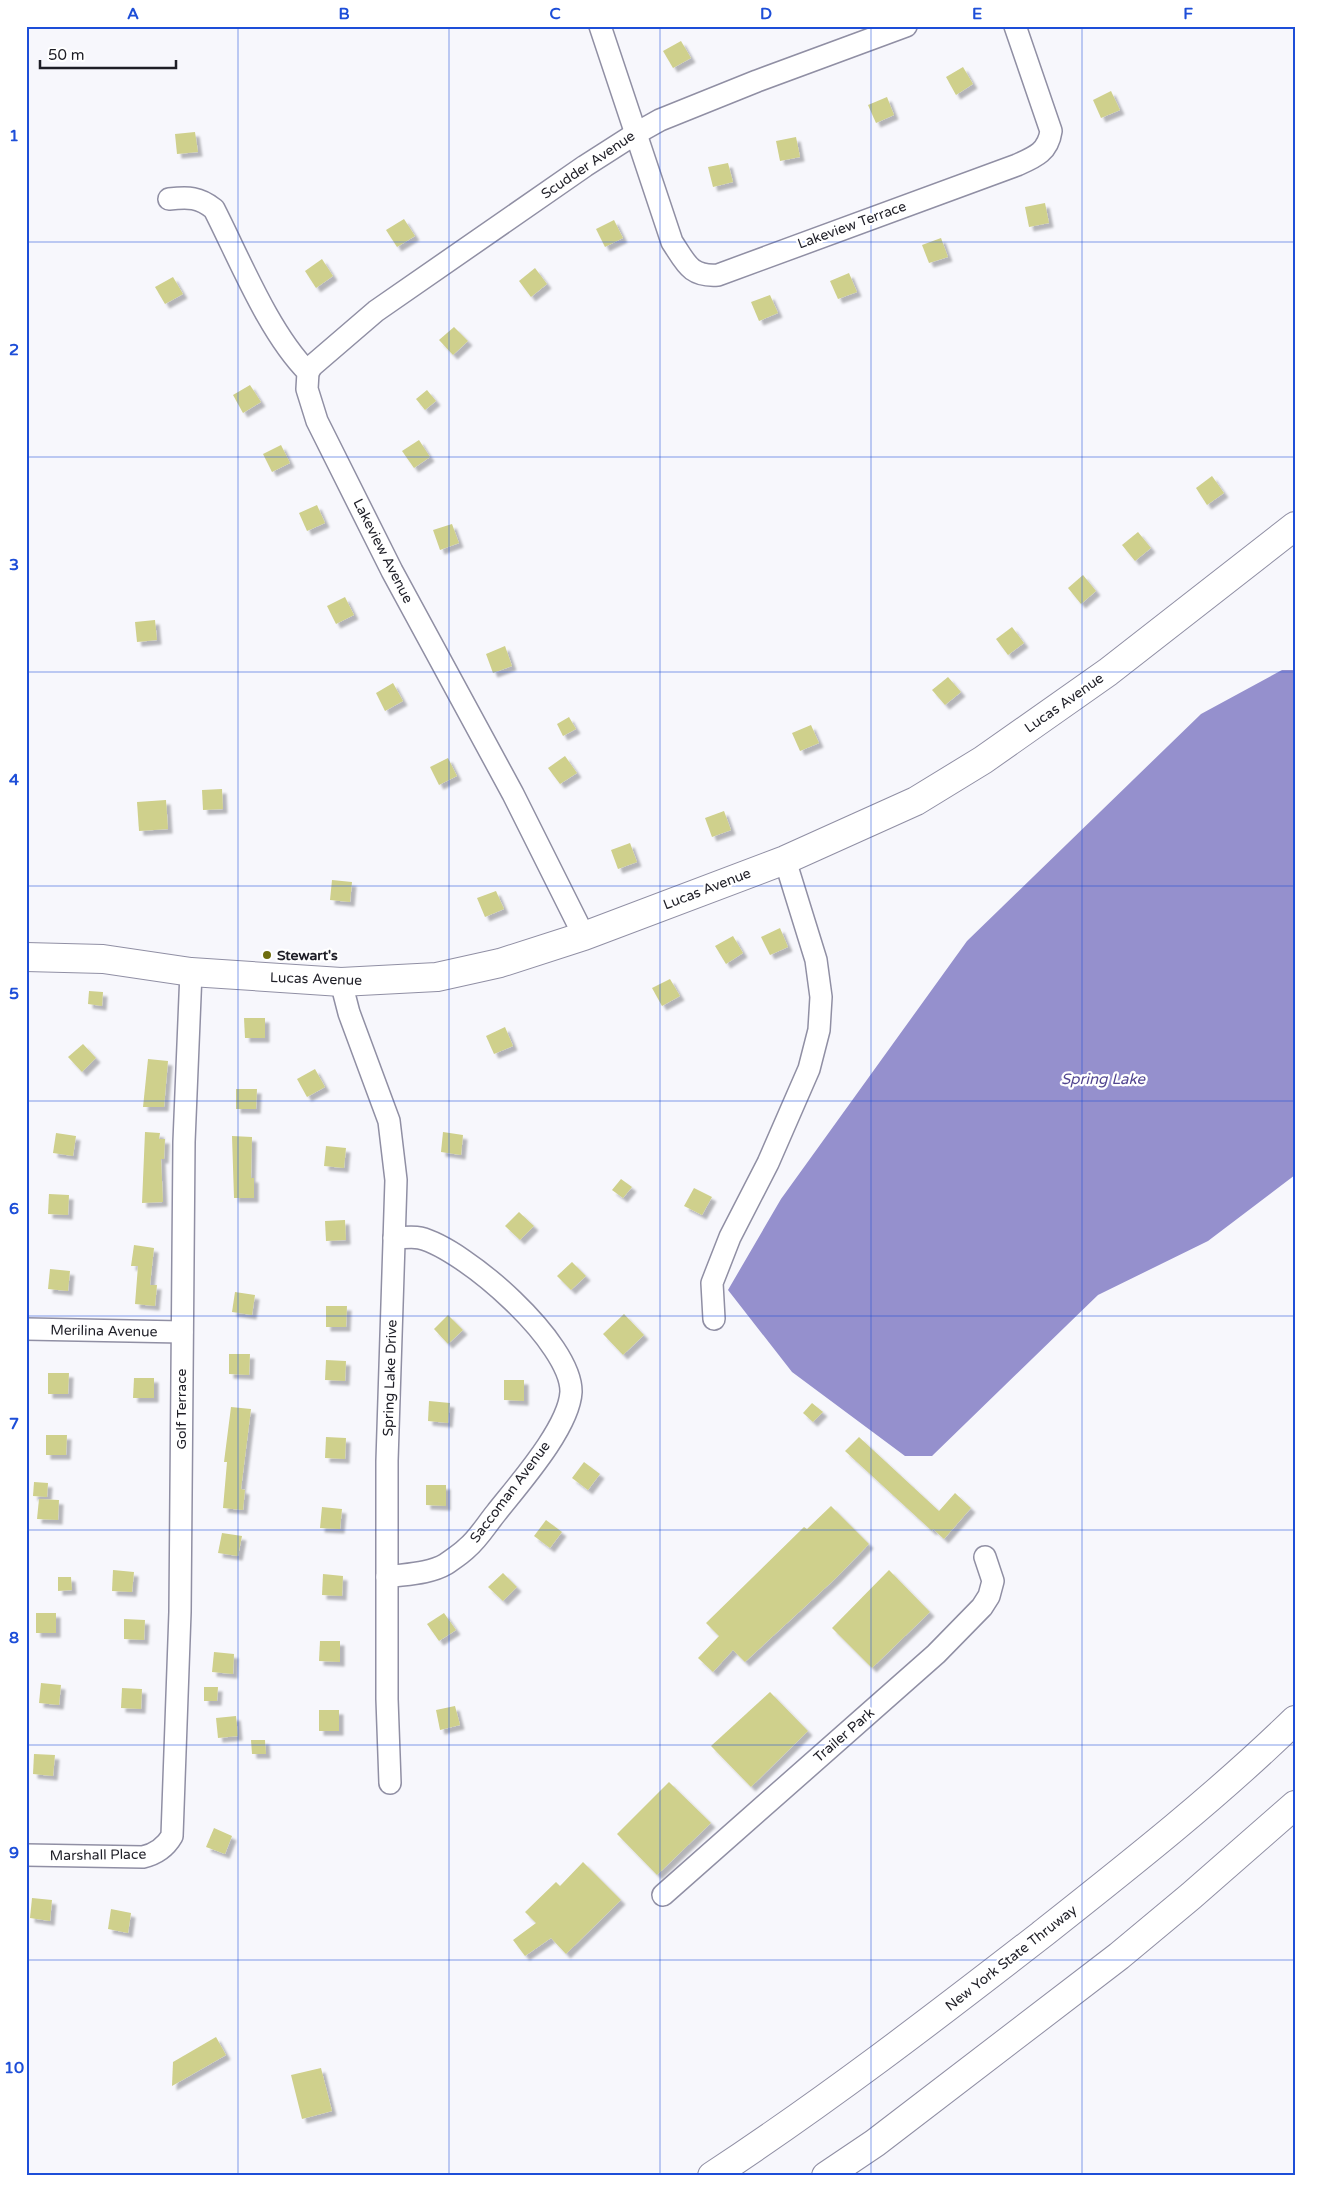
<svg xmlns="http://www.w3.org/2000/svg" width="1321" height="2202" viewBox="0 0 1321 2202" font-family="'Varela Round',sans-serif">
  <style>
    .water { fill: #9590cd }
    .building { fill: #cfd08c; filter: url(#shadow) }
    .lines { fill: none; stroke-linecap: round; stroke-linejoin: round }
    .street-casing { stroke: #908fa4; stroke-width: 24 }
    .secondary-casing { stroke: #908fa4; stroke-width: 30 }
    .highway-casing { stroke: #908fa4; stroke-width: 30 }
    .street { stroke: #fff; stroke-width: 21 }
    .secondary { stroke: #fff; stroke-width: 28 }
    .highway { stroke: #fff; stroke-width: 28 }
    .grid { fill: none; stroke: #1d4ed8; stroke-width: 1; stroke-opacity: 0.55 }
    .poi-dot { fill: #6e6d0e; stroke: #fff; stroke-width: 2 }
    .labels { text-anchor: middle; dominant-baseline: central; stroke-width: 4.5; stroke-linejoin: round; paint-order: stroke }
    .street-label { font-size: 14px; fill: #1e1e26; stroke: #fff }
    .poi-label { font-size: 14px; font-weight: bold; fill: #1e1e26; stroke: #fff; text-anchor: start }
    .water-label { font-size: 15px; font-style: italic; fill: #514590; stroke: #fff }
    .neatline { fill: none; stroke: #1d4ed8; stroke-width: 2 }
    .grid-label { font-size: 16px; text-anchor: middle; font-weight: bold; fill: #1d4ed8 }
  </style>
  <defs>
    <filter id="shadow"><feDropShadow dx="4.5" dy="4.5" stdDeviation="1" flood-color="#0004"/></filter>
  </defs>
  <rect width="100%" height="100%" fill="#f7f7fc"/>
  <polygon class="water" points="1282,670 1295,670 1295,1175 1208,1241 1098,1295 932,1456 905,1456 792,1372 728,1290 781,1199 967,941 1201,714"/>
  <g class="building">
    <polygon points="681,41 691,58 673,68 663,51"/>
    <polygon points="963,67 973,84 956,95 946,77"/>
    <polygon points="1111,91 1120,110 1101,118 1093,100"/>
    <polygon points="887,97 894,115 876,123 868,105"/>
    <polygon points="195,132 198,152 177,154 175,134"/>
    <polygon points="796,137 800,157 780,161 776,141"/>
    <polygon points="728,163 733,182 713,187 708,167"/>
    <polygon points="1045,203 1049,223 1029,227 1025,207"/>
    <polygon points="404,219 415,236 397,247 386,230"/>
    <polygon points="614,220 623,238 605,247 596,229"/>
    <polygon points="941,238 948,257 929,263 922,245"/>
    <polygon points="322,259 333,276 316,288 305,271"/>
    <polygon points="535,268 547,284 531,297 519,281"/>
    <polygon points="849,273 857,292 838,299 830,281"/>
    <polygon points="173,277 183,294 165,304 155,287"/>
    <polygon points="770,295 778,313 759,321 751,302"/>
    <polygon points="454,327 468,341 453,355 439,340"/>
    <polygon points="250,385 261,402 243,413 233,395"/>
    <polygon points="427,390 436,401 425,410 416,399"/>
    <polygon points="419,440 430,457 414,468 402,451"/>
    <polygon points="281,445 290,463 272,472 263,454"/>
    <polygon points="1212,476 1224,493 1207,505 1196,488"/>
    <polygon points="317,505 325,523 307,531 299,513"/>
    <polygon points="452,524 459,543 440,550 433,530"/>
    <polygon points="1138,532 1151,548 1135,561 1122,545"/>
    <polygon points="1083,575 1096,591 1081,604 1068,588"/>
    <polygon points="345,597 354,615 336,624 327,606"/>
    <polygon points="155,620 157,640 137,642 135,622"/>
    <polygon points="1012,627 1024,643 1008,655 996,639"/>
    <polygon points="505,646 512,666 493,673 486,654"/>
    <polygon points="948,677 961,692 945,705 932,690"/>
    <polygon points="393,683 403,701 385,711 376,693"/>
    <polygon points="569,717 576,729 563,736 557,724"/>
    <polygon points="811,725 819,743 800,751 792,733"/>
    <polygon points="565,756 577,773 560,784 548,768"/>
    <polygon points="448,758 457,776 439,785 430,767"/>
    <polygon points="222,789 223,809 203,810 202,790"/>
    <polygon points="166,800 168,829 139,831 137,802"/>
    <polygon points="724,811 731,830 712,837 705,818"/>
    <polygon points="630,843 637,862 618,869 611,850"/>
    <polygon points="332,880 352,882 350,902 330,900"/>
    <polygon points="496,891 504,909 485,917 477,898"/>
    <polygon points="780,928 788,947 770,955 761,937"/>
    <polygon points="733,936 743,953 726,964 715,946"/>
    <polygon points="670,979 680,996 662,1006 652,988"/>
    <polygon points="89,991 103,992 102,1006 88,1004"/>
    <polygon points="244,1018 265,1018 265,1038 245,1038"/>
    <polygon points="505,1027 513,1046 494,1054 486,1036"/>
    <polygon points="83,1044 96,1058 82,1072 68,1057"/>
    <polygon points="148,1059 168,1061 164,1107 143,1107"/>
    <polygon points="315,1069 325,1087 307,1097 297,1079"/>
    <polygon points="236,1089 257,1089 256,1109 236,1109"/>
    <polygon points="145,1132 160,1133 159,1139 165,1139 164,1159 161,1159 163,1202 142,1203"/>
    <polygon points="443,1132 463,1135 461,1155 441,1152"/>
    <polygon points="56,1133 76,1136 73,1156 53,1153"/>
    <polygon points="232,1136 252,1137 251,1178 254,1178 254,1198 234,1198"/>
    <polygon points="326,1146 346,1148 344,1168 324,1166"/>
    <polygon points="621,1179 632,1187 623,1198 612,1190"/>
    <polygon points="694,1188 712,1197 702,1215 684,1206"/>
    <polygon points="49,1194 69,1195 68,1215 48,1214"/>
    <polygon points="519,1212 534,1226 520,1240 505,1226"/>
    <polygon points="345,1220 346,1240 326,1241 325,1221"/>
    <polygon points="134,1245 154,1248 150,1285 157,1285 155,1306 135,1304 138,1266 131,1266"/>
    <polygon points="572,1262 586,1276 571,1290 557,1276"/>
    <polygon points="50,1269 70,1271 68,1291 48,1289"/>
    <polygon points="235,1292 255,1295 252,1315 232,1312"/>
    <polygon points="326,1306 347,1306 346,1327 326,1327"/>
    <polygon points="624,1314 644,1335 623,1355 603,1334"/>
    <polygon points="448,1315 463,1330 448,1344 434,1329"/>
    <polygon points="229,1354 250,1354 249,1375 229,1374"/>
    <polygon points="326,1360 346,1361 345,1381 325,1380"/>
    <polygon points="48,1373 69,1373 68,1394 48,1394"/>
    <polygon points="134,1378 154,1378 154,1398 133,1398"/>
    <polygon points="504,1380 524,1380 524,1401 504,1400"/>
    <polygon points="429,1401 450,1403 448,1423 428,1421"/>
    <polygon points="812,1403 823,1412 813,1422 803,1413"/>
    <polygon points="231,1407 251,1409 241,1489 245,1490 243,1510 223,1508 227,1462 224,1462"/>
    <polygon points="46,1435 67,1435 66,1455 46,1455"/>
    <polygon points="326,1437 346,1438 345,1459 325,1458"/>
    <polygon points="859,1437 939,1511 955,1493 971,1508 944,1539 933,1529 932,1531 845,1451"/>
    <polygon points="584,1462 600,1474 588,1490 572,1478"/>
    <polygon points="34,1482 48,1483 47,1497 33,1496"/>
    <polygon points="426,1485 446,1485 446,1506 426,1505"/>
    <polygon points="39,1499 59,1500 58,1520 37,1519"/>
    <polygon points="831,1506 869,1544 836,1578 745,1662 733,1650 713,1672 698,1658 719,1636 706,1623 804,1527 807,1529"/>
    <polygon points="322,1507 342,1509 340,1529 320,1528"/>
    <polygon points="546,1520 562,1532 550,1548 534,1536"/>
    <polygon points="222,1533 242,1536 238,1556 218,1553"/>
    <polygon points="113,1570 134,1572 132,1592 112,1591"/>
    <polygon points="889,1570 930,1612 872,1668 832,1628"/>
    <polygon points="503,1573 517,1587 503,1601 488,1587"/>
    <polygon points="323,1574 343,1576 342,1596 322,1595"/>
    <polygon points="58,1577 71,1577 72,1590 58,1591"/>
    <rect x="36" y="1613" width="20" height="20"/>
    <polygon points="444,1613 456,1630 439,1641 427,1624"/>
    <polygon points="124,1619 145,1620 144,1640 124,1639"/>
    <polygon points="320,1641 340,1641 340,1662 319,1661"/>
    <polygon points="214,1652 234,1654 233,1674 212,1672"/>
    <polygon points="41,1683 61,1685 59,1705 39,1703"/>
    <polygon points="204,1687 218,1687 217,1701 204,1701"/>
    <polygon points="122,1688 142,1689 141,1709 121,1708"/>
    <polygon points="770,1692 808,1731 751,1787 711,1746"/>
    <polygon points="455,1706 460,1725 440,1730 436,1710"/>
    <rect x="319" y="1710" width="20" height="21"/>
    <polygon points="236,1716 238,1736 218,1738 216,1718"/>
    <polygon points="251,1740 265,1740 266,1754 252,1754"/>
    <polygon points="34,1754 55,1755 53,1776 33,1774"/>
    <polygon points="669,1782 711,1823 657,1875 617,1834"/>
    <polygon points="214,1828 232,1836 225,1854 206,1847"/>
    <polygon points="583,1862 621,1900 566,1954 551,1938 525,1956 513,1940 536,1923 525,1912 556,1882 560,1886"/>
    <polygon points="32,1898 52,1900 50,1921 30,1918"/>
    <polygon points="111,1909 131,1913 128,1933 108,1929"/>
    <polygon points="216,2037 226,2055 172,2086 173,2062"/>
    <polygon points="321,2068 332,2111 302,2119 291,2075"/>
  </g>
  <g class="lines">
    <g class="street-casing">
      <g id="street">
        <path d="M600,26L672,242C686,263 690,277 718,275L1017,165C1035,157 1048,152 1051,131L1015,26"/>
        <path d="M169,199C189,197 199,197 214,209C240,260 269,333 308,372L307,389L317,421L392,571L513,794L584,936"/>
        <polyline points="308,372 312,366 376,311 585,166 635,134 660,120 757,81 906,26"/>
        <polyline points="341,982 349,1013 389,1121 396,1180 387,1461 387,1699 390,1783"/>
        <polyline points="714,1319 712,1283 730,1237 768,1163 809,1069 819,1030 821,997 816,960 785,860"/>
        <polyline points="26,1329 182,1332"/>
        <path d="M387,1577C406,1574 429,1574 446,1564C453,1559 461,1554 467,1548C478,1539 487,1524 496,1513C518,1485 569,1428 571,1392C572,1343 465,1249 420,1238C412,1236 402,1238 394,1238"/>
        <path d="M26,1855L143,1857C156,1854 165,1848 172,1836L180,1612L184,1142L191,972"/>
        <polyline points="663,1895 936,1654 982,1607 989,1596 993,1581 985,1557"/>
      </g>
    </g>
    <g class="secondary-casing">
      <polyline id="secondary" points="26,957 103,959 191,972 341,982 437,977 500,963 584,936 785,860 916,801 983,760 1108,672 1295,526"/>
    </g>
    <g class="highway-casing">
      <g id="highway">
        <path d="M712,2176C826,2101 934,2018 1041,1935C1127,1867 1216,1797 1295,1720"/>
        <polyline points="826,2176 875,2143 1119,1956 1191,1896 1295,1805"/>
      </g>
    </g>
    <use href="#street" class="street"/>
    <use href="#secondary" class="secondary"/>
    <use href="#highway" class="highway"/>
  </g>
  <path class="grid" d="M238,26V2176M449,26V2176M660,26V2176M871,26V2176M1082,26V2176M26,242H1295M26,457H1295M26,672H1295M26,886H1295M26,1101H1295M26,1316H1295M26,1530H1295M26,1745H1295M26,1960H1295"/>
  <circle class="poi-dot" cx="267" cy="955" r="5"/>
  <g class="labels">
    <g class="street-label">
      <text transform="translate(588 165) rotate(-34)">Scudder Avenue</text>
      <text transform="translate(852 225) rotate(-20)">Lakeview Terrace</text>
      <text transform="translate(383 551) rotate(63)">Lakeview Avenue</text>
      <text transform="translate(1064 703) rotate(-35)">Lucas Avenue</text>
      <text transform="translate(707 889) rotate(-21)">Lucas Avenue</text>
      <text transform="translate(316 979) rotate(2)">Lucas Avenue</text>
      <text transform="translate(104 1331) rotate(1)">Merilina Avenue</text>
      <text transform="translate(390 1378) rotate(-88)">Spring Lake Drive</text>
      <text transform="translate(181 1409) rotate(-90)">Golf Terrace</text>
      <text transform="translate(510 1492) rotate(-53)">Saccoman Avenue</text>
      <text transform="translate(844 1735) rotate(-41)">Trailer Park</text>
      <text transform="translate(98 1855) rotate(-1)">Marshall Place</text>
      <text transform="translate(1011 1958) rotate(-38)">New York State Thruway</text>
    </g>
    <g class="poi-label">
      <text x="277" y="955">Stewart's</text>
    </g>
    <g class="water-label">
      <text x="1103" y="1079">Spring Lake</text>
    </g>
  </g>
  <rect width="1321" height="2202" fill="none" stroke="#ffffff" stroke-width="55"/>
  <path d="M40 60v8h136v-8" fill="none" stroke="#1e1e26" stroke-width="2.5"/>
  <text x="48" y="60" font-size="15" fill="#1e1e26" stroke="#ffffff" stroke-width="4" paint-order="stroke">50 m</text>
  <rect x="28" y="28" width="1266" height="2146" class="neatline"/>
  <g class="grid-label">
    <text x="133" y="19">A</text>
    <text x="344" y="19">B</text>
    <text x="555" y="19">C</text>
    <text x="766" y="19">D</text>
    <text x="977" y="19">E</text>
    <text x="1188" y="19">F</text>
    <text x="14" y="141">1</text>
    <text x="14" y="355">2</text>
    <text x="14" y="570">3</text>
    <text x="14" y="785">4</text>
    <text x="14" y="999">5</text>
    <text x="14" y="1214">6</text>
    <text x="14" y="1429">7</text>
    <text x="14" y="1643">8</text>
    <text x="14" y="1858">9</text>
    <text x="14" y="2073">10</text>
  </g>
</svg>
